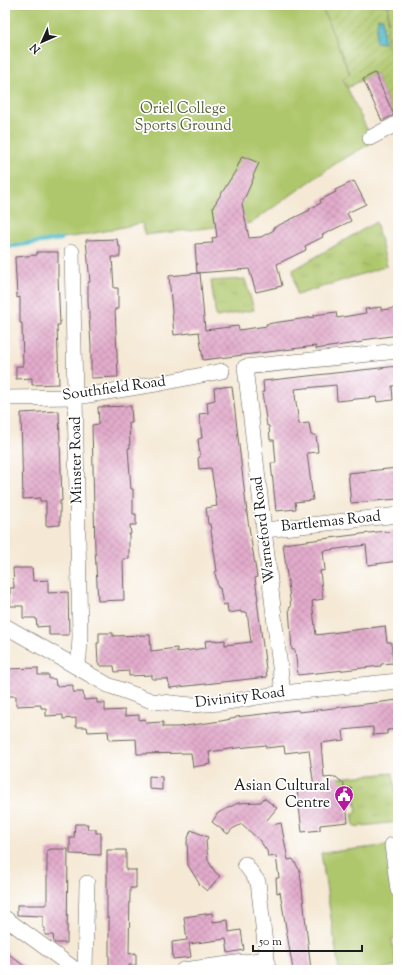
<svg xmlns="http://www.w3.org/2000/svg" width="403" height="975" viewBox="0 0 403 975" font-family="'Sorts Mill Goudy',serif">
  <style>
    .grass { fill: url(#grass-tufts); stroke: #667244 }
    .cemetery { fill: url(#cemetery-stones); stroke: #667244 }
    .park { fill: #afc76c; stroke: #667244 }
    .garden { fill: url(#garden-furrows); stroke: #667244 }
    .water { fill: url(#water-rules); stroke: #346a72 }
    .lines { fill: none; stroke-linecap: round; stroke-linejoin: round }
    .stream { stroke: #4cb9c7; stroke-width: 4.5 }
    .building { fill: url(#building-cross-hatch) }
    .street-casing { stroke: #68645d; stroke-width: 16 }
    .street { stroke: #fff; stroke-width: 15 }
    .labels { text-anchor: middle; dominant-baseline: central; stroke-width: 3.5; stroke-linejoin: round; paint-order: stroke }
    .park-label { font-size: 15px; fill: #57603c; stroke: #fff }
    .street-label { font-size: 15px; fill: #1c1c1c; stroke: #fff }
    .poi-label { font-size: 15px; fill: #1c1c1c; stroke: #fff; text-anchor: end }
  </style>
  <defs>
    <pattern id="grass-tufts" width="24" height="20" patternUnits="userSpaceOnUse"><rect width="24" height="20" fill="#afc76c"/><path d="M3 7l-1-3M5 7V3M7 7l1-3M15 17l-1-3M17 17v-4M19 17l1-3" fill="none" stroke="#96aa5d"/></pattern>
    <pattern id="cemetery-stones" width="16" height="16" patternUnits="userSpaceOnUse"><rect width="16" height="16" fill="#afc76c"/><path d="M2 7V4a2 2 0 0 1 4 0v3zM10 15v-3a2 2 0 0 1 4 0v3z" fill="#96aa5d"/></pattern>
    <pattern id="garden-furrows" width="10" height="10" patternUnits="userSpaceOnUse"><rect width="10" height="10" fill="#afc76c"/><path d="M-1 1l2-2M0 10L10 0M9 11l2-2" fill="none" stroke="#96aa5d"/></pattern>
    <pattern id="water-rules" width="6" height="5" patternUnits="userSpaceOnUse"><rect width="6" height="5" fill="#4cb9c7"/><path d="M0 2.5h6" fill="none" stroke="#429eaa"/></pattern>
    <pattern id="building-cross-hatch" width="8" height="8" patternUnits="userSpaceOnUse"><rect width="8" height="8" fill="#e2abcb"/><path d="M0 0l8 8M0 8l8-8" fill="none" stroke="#c193ae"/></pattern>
  </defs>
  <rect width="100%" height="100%" fill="#fff"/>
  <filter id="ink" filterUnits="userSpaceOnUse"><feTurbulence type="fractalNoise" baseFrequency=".025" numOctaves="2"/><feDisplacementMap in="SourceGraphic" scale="8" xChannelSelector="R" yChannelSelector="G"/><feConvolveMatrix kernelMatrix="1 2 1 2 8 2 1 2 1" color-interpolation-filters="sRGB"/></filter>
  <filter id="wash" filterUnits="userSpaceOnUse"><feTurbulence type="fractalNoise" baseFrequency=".012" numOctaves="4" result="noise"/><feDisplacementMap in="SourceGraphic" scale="16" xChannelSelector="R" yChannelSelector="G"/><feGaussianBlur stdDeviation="0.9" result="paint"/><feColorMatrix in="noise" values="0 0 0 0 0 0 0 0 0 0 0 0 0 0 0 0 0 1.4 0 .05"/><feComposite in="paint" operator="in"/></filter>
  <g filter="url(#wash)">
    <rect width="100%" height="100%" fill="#f5e9d5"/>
    <g class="grass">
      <polygon points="376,222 387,266 297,295 293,270"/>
      <polygon points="245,279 254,310 216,317 211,281"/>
      <polygon points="393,773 398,808 398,822 354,827 352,813 357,812 354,794 335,778"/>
    </g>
    <polygon class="cemetery" points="388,5 398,5 398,57 387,47"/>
    <g class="park">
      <polygon points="5,5 321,5 350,75 343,79 373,142 335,164 251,223 145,235 142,223 85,235 5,246"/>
      <polygon points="392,845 398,890 398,937 392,939 396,966 376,970 339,970 321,853"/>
    </g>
    <polygon class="garden" points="321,5 388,5 387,46 398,57 398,119 396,120 375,73 347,88 343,79 350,74"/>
    <polygon class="water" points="378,18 383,18 384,43 375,42"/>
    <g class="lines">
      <polyline class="stream" points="5,247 61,239"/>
    </g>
    <g id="blocks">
      <g class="building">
        <polygon points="375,73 394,115 382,121 363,79"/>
        <polygon points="242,156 259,163 253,176 254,177 242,204 249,238 261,237 274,230 273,228 310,210 309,209 321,203 320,200 336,192 335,190 354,181 366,204 347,213 351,221 322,235 323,237 305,246 306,250 277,264 282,286 256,292 249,269 197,273 195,244 213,243 212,238 217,237 213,207 236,170"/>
        <polygon points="117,239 118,246 120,246 120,257 112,257 114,288 118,288 118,309 115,309 118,377 91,378 91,345 88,301 88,282 90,282 86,240"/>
        <polygon points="37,252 58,252 58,276 60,325 57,325 59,384 32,385 32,378 16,379 16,366 23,366 22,323 20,323 20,297 17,298 15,257 37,255"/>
        <polygon points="200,273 205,330 238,326 239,330 267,326 266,324 314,317 314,315 336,312 337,318 366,313 365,309 381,307 381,310 398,308 398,335 363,340 363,342 316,349 316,346 203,360 199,332 174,335 169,276"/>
        <polygon points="398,366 398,385 392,386 393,400 377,402 376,397 337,401 336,385 295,389 296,395 295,395 299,424 309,423 311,435 316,435 318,452 307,453 313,500 295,502 296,509 276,511 271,463 276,463 274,440 270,440 269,426 267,426 262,392 264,392 263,381"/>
        <polygon points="232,386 248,521 257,577 255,578 258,600 257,600 267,677 170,688 168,679 152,679 152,675 129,676 129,671 115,672 114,666 100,666 100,664 98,664 97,643 99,643 99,633 113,633 113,636 150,635 151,651 177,648 177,652 206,648 205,641 216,640 216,641 225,640 225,645 251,642 247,612 241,613 241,611 228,613 227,604 223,605 220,588 218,588 215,572 217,571 210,524 208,524 206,508 217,506 211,468 199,469 198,458 200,457 198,439 202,438 199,414 208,413 207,402 215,400 214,388"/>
        <polygon points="131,406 132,423 129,423 130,448 128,448 131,489 133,489 133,514 136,514 136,525 130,525 131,534 129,534 129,559 123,559 124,600 98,601 95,549 92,425 99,424 98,407"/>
        <polygon points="59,411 62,501 60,501 60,525 46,526 46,501 40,501 40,498 23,499 21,413"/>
        <polygon points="398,468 398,499 351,503 348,473"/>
        <polygon points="385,531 385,532 398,531 398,561 368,565 366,545 323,551 325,570 320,571 323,599 312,601 316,635 385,626 387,642 391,642 393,663 381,664 381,666 298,675 295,650 292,650 289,608 291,607 283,544"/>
        <polygon points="13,568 32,568 33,581 48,580 48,593 68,592 69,635 49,635 49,626 37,627 36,618 23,618 23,606 10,606 10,588 14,588"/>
        <polygon points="38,668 38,675 49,675 49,679 55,679 56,686 73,685 73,692 83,692 84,700 97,699 97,703 105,703 105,711 125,710 125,716 139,715 139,720 145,719 146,723 163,722 163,727 178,727 221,721 236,718 236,717 298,710 299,712 317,710 398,700 398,729 387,730 387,734 373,735 373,727 343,730 344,740 321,743 324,778 336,777 344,784 344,789 351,788 352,802 346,802 348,822 320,825 320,830 302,832 297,789 314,787 309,750 285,753 284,746 266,748 266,745 237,748 209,752 211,764 193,767 191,753 137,754 136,739 109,740 108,731 88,732 87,727 76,727 76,718 63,719 63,715 46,716 46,708 41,708 41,705 16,706 16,696 5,696 5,669"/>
        <polygon points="149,776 162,777 162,790 149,789"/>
        <polygon points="264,798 277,808 267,820 272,825 281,823 288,860 293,859 300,871 311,970 293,970 280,892 277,893 276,878 279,878 276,856 268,857 267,851 260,841 242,824 232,829 228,834 212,822 218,813 238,803 261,802"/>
        <polygon points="75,824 88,824 87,829 96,829 96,833 101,833 101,855 70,854 70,838 74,838"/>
        <polygon points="191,830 208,837 206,841 208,860 215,872 220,876 207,891 200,885 188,865 187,841"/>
        <polygon points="50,849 68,849 67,943 54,943 53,935 45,935 45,928 43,928 43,916 17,915 17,905 45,905 45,904 47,904 47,850 50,850"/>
        <polygon points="107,850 126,850 126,870 136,870 136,888 130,888 129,954 136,953 136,965 129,965 129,970 109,970 109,918 107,918"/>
        <polygon points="212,913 213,922 228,920 229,932 241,930 244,950 228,953 226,939 189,944 191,957 173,959 172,942 187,940 184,917"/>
        <polygon points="5,951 29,970 5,970"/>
      </g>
    </g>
  </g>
  <g filter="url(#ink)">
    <use href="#blocks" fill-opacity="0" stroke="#68645d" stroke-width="1"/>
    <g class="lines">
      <g class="street-casing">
        <g id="street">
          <polyline points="370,138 398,123"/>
          <polyline points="72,252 80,636 79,657 75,666"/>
          <polyline points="5,398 76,397 162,383 222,371"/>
          <polyline points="265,530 398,515"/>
          <polyline points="5,626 108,685 152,701 191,705 221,703 283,693 398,681"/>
          <polyline points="283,693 245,367 398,351"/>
          <polyline points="392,845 398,890"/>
          <polyline points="245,864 258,882 268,970"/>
          <polyline points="5,918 76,970"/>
          <polyline points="85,970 87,883"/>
          <polyline points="183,970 267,959"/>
        </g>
      </g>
      <use href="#street" class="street"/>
    </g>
  </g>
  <defs>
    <g id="civic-pin" transform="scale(1)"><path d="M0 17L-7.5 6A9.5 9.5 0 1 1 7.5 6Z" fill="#b5179e" stroke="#fff"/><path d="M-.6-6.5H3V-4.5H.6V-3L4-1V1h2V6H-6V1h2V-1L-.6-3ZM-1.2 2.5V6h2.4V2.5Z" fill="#fff"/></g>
  </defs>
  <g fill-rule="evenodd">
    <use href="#civic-pin" x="344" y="795"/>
  </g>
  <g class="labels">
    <g class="park-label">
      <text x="183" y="109">Oriel College<tspan x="183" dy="17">Sports Ground</tspan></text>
    </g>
    <g class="street-label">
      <text transform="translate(114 389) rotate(-8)">Southfield Road</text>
      <text transform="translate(77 460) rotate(-91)">Minster Road</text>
      <text transform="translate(331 522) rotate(-6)">Bartlemas Road</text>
      <text transform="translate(264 530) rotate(-97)">Warneford Road</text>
      <text transform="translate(240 698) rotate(-7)">Divinity Road</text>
    </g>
    <g class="poi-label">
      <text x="330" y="786">Asian Cultural<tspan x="330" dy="17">Centre</tspan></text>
    </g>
  </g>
  <rect width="403" height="975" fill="none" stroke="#fff" stroke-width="20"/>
  <g transform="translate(42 42) rotate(225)" stroke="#ffffff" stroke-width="3" paint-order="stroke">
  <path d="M0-3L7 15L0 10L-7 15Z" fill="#1c1c1c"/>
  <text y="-6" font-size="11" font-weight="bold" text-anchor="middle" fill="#1c1c1c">N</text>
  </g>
  <path d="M253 945v6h109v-6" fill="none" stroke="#1c1c1c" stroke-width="2"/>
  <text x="259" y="945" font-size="12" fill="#1c1c1c" stroke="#ffffff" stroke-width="3" paint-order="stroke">50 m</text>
</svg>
